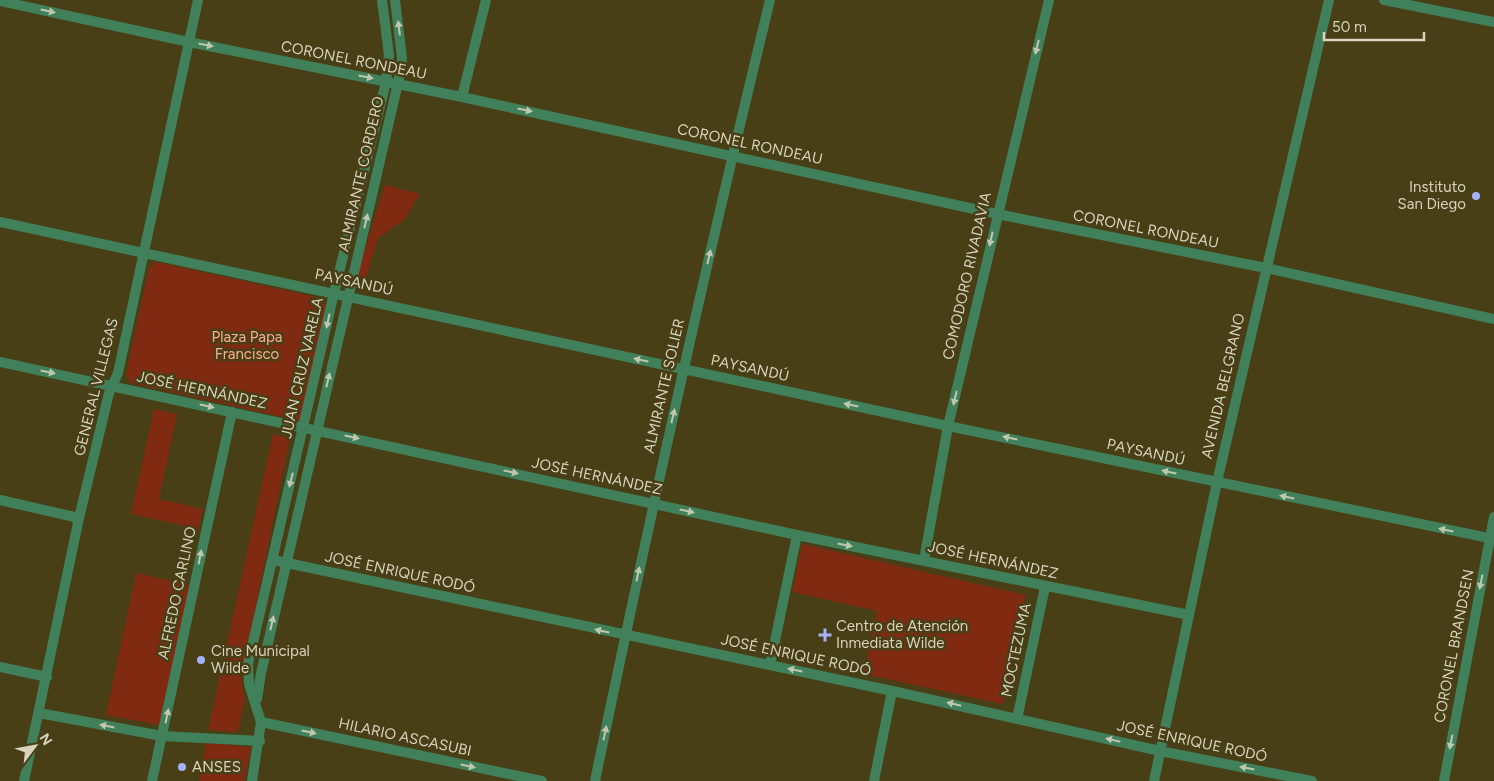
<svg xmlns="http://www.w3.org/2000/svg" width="1494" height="781" viewBox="0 0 1494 781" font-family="Figtree,sans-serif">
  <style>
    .green { fill: #802a12 }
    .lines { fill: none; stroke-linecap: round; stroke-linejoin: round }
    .minor { stroke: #40805a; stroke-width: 10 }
    .tertiary { stroke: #40805a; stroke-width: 10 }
    .oneway { fill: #c1c7ae }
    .poi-dot { fill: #a4b2fc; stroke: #483f16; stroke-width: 2 }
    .labels { text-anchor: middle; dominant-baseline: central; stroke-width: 5; stroke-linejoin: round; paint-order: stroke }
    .street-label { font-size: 15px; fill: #d8d3bd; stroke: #483f16 }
    .poi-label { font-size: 15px; fill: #d8d3bd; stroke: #483f16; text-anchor: start }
    .park-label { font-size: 15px; fill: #fdab94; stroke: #483f16 }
  </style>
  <rect width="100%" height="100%" fill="#483f16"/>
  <g class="green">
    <polygon points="385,185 420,194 404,220 378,238 365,282 360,280 357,275"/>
    <polygon points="156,262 321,298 326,306 301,421 131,383 126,375 149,268"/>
    <polygon points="154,409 177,414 159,499 203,509 198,529 131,514"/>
    <polygon points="273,434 290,438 241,678 245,698 238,732 208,730"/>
    <polygon points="802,544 1026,595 1003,704 864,674 877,611 792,592"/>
    <polygon points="136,573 194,586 164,726 106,715"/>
    <polygon points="206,743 251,747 244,781 199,781"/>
  </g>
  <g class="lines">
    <g class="minor">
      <polyline points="1384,0 1494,22"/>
      <polyline points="0,1 189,42 462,97 997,214 1266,268 1494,319"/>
      <polyline points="462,97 486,0"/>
      <polyline points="0,222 948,426 1494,539"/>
      <polyline points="0,362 797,535 1189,615"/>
      <polyline points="0,500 79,518"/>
      <polyline points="273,560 897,692 1160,751 1312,781"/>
      <polyline points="924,560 948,426 1049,0"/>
      <polyline points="770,665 797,535"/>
      <polyline points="0,667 47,677"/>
      <polyline points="257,699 261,673 401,70 402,58 395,0"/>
      <polyline points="39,713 162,736 260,741"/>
      <polyline points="1017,719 1045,587"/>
      <polyline points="261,722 542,781"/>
      <polyline points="24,781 79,518 109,393 118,373 198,0"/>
      <polyline points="152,781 232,412"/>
      <polyline points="252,781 261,722 249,684 248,664 334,293 386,82 389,55 382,0"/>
      <path d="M595,781C649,520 707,259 770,0"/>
      <polyline points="874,781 892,691"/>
      <polyline points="1444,781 1494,517"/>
    </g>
    <polyline class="tertiary" points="1154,781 1217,482 1329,0"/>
  </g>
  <defs><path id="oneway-solid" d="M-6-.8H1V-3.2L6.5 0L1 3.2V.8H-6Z" transform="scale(1.25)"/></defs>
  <g class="oneway">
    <use href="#oneway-solid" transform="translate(48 11) rotate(12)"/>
    <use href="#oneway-solid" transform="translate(399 28) rotate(-97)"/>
    <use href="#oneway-solid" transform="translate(206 45) rotate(11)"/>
    <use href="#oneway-solid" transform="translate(1037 47) rotate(104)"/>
    <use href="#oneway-solid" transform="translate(366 77) rotate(11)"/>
    <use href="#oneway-solid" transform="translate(525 110) rotate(12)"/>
    <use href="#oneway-solid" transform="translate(366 221) rotate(-77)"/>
    <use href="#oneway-solid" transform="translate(991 239) rotate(103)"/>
    <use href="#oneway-solid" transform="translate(709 257) rotate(-77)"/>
    <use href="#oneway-solid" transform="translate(328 321) rotate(102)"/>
    <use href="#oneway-solid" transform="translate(641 360) rotate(-168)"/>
    <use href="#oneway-solid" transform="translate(48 372) rotate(12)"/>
    <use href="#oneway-solid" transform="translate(328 380) rotate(-77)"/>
    <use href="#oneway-solid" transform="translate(955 398) rotate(103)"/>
    <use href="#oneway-solid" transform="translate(851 405) rotate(-168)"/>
    <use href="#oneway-solid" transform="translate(207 406) rotate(12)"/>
    <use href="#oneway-solid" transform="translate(673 416) rotate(-77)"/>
    <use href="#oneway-solid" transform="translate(352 437) rotate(12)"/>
    <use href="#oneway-solid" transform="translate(1010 438) rotate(-168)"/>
    <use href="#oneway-solid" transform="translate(511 472) rotate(12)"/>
    <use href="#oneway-solid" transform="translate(1169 472) rotate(-168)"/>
    <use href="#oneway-solid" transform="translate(291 480) rotate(104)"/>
    <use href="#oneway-solid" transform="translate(1287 497) rotate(-168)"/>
    <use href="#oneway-solid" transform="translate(687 511) rotate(12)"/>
    <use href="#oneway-solid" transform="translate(1446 530) rotate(-168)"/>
    <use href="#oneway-solid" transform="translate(845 545) rotate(11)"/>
    <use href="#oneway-solid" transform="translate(200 557) rotate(-79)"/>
    <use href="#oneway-solid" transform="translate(638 574) rotate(-78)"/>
    <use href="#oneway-solid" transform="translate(1481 582) rotate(101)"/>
    <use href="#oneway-solid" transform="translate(272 623) rotate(-77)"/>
    <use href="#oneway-solid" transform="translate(602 631) rotate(-168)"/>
    <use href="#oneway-solid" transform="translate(795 670) rotate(-168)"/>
    <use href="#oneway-solid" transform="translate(954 704) rotate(-167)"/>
    <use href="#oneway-solid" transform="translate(167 716) rotate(-78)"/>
    <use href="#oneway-solid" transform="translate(107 726) rotate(-169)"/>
    <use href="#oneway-solid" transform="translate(309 732) rotate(12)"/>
    <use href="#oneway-solid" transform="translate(605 733) rotate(-78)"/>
    <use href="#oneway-solid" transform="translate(1113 740) rotate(-167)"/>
    <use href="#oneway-solid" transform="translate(1451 742) rotate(101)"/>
    <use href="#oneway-solid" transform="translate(468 766) rotate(12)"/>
    <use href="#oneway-solid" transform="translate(1247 768) rotate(-169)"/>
  </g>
  <g class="poi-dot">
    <circle cx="1476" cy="196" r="5"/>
    <path d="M822.5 627.5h5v5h5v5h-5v5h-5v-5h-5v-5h5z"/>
    <circle cx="201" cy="660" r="5"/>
    <circle cx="182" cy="767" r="5"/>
  </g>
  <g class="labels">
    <g class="street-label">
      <text transform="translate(354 60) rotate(11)">CORONEL RONDEAU</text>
      <text transform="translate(750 144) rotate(12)">CORONEL RONDEAU</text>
      <text transform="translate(361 174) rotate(-77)">ALMIRANTE CORDERO</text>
      <text transform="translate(1146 229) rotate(11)">CORONEL RONDEAU</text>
      <text transform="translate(967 276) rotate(-77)">COMODORO RIVADAVIA</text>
      <text transform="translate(354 282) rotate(12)">PAYSANDÚ</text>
      <text transform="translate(302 368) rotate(-77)">JUAN CRUZ VARELA</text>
      <text transform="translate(750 368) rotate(12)">PAYSANDÚ</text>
      <text transform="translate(664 386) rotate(-77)">ALMIRANTE SOLIER</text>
      <text transform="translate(1223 386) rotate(-77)">AVENIDA BELGRANO</text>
      <text transform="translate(96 387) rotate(-76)">GENERAL VILLEGAS</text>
      <text transform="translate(202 390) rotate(12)">JOSÉ HERNÁNDEZ</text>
      <text transform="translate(1146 452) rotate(12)">PAYSANDÚ</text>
      <text transform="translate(597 476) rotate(12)">JOSÉ HERNÁNDEZ</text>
      <text transform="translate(993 560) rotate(12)">JOSÉ HERNÁNDEZ</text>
      <text transform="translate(400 572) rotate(12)">JOSÉ ENRIQUE RODÓ</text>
      <text transform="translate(177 593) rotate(-78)">ALFREDO CARLINO</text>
      <text transform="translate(1454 646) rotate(-79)">CORONEL BRANDSEN</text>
      <text transform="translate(1016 650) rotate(-78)">MOCTEZUMA</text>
      <text transform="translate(796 655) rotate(12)">JOSÉ ENRIQUE RODÓ</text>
      <text transform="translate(405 737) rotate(12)">HILARIO ASCASUBI</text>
      <text transform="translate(1192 741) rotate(12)">JOSÉ ENRIQUE RODÓ</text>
    </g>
    <g class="poi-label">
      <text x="1466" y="187" text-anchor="end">Instituto<tspan x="1466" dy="17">San Diego</tspan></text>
      <text x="836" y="626">Centro de Atención<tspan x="836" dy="17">Inmediata Wilde</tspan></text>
      <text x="211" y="651">Cine Municipal<tspan x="211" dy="17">Wilde</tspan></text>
      <text x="192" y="767">ANSES</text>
    </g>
    <g class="park-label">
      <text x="247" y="337">Plaza Papa<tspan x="247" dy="17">Francisco</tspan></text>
    </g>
  </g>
  <g transform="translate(35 746) rotate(58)" stroke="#483f16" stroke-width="4" paint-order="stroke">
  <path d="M0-4L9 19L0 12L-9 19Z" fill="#d8d3bd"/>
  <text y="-8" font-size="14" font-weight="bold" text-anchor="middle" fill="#d8d3bd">N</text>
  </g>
  <path d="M1324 32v8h100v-8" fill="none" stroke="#d8d3bd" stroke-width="2.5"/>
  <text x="1332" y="32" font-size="15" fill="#d8d3bd" stroke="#483f16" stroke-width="4" paint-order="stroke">50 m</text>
</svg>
